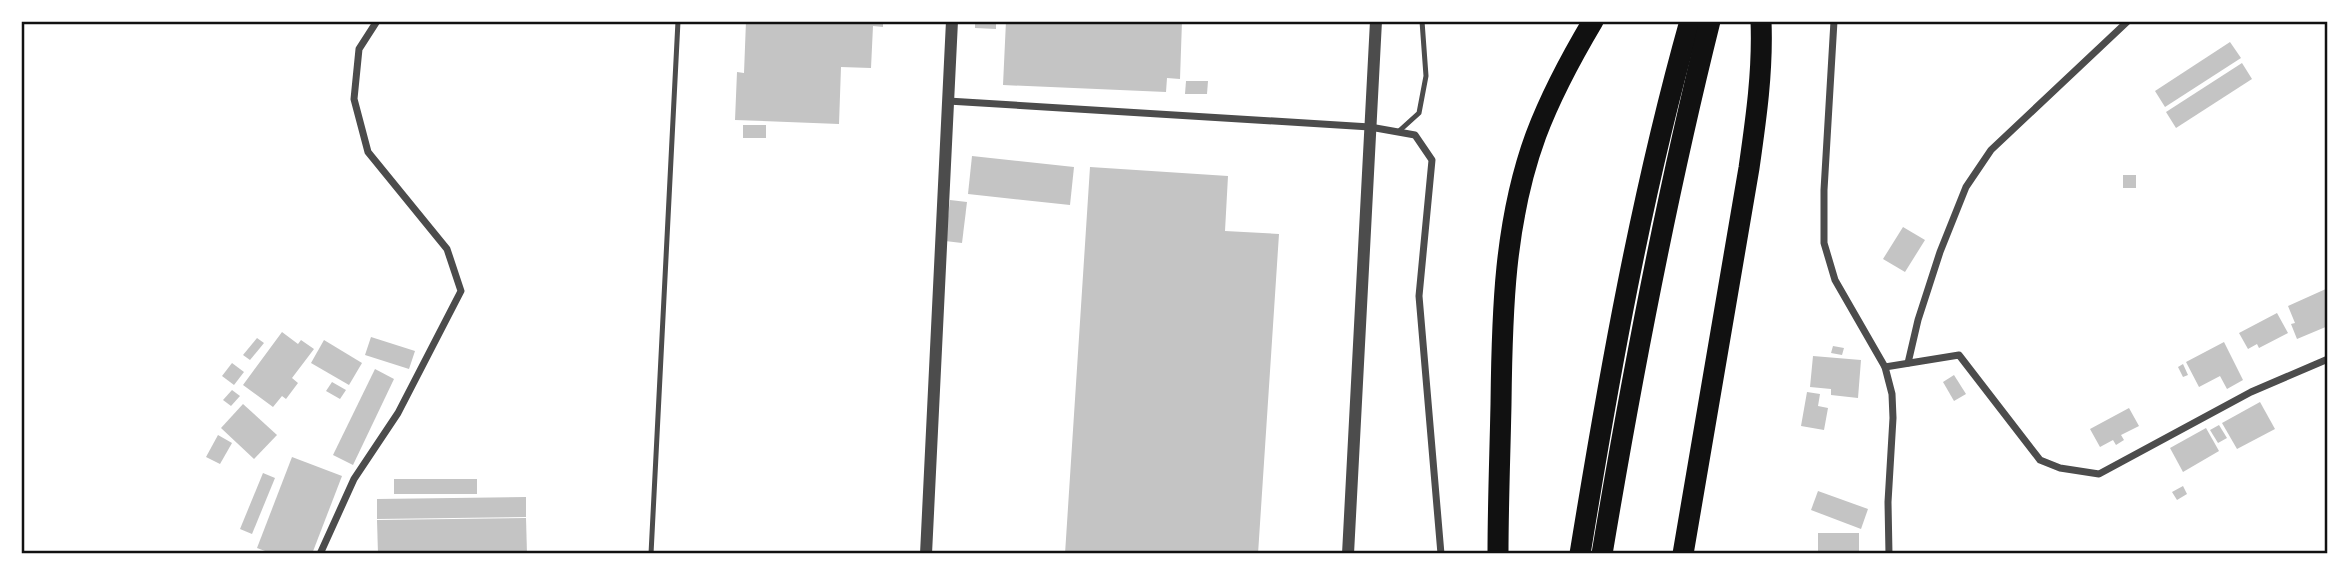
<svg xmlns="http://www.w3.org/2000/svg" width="2349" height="575" viewBox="0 0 2349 575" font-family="'IBM Plex Serif',serif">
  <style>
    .building { fill: #c4c4c4 }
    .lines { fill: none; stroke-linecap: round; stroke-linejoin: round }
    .service { stroke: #4c4c4c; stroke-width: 5 }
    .minor { stroke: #4c4c4c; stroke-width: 7 }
    .tertiary { stroke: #4c4c4c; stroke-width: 12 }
    .motorway { stroke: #111; stroke-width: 21 }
    .neatline { fill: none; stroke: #111; stroke-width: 2.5 }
  </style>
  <rect width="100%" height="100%" fill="#fff"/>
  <g class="building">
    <polygon points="746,21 883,21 883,27 873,26 871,68 841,67 839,124 735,120 737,72 744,73"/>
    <polygon points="975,21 996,21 996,29 975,28"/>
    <polygon points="1006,21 1182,21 1180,79 1167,78 1166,92 1003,85"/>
    <polygon points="2230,42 2241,58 2165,107 2155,91"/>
    <polygon points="2242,63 2252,79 2176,128 2166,112"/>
    <polygon points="1186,81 1208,81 1207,94 1185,94"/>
    <rect x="743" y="125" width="23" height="13"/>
    <polygon points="972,156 1074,167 1070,205 968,194"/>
    <polygon points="1090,167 1228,176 1225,231 1279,234 1258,554 1065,554"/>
    <rect x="2123" y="175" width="13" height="13"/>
    <polygon points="950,200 967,202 962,243 945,241"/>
    <polygon points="1903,227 1925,240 1905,272 1883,259"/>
    <polygon points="2328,288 2328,326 2297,339 2291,324 2295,323 2288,306"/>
    <polygon points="2277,313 2288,333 2259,348 2257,344 2248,349 2239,333"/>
    <polygon points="282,332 298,344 301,340 314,349 292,378 298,383 286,399 282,396 273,407 243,385"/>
    <polygon points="371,337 415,351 409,369 365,355"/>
    <polygon points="257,338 264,343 250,360 243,355"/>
    <polygon points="324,340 362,363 349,385 311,363"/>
    <polygon points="2224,342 2243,380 2227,389 2220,376 2199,387 2186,362"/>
    <polygon points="1833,346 1844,348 1842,355 1831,353"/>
    <polygon points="1813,356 1861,360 1858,398 1831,395 1831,389 1810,387"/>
    <polygon points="232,363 244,372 234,385 222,376"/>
    <polygon points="2183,364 2188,375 2183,377 2178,367"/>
    <polygon points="375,369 394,379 353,465 333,455"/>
    <polygon points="1954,375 1966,394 1954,401 1943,382"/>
    <polygon points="332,382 346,390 340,399 326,391"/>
    <polygon points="232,390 240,396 231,406 223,400"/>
    <polygon points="1807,392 1820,394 1818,406 1828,408 1824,430 1801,426"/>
    <polygon points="2260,402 2275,429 2237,449 2222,423"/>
    <polygon points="243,404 277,435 254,459 221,428"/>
    <polygon points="2129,408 2139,426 2121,435 2124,440 2116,445 2113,440 2100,447 2090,429"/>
    <polygon points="2219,425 2227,438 2218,443 2210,430"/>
    <polygon points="2206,428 2219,451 2183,472 2170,448"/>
    <polygon points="218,435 232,443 220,464 206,457"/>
    <polygon points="292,457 342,476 312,554 273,554 257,548"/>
    <polygon points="263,473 275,478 252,534 240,529"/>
    <rect x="394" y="479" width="83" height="15"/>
    <polygon points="2183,486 2187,494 2177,500 2172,492"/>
    <polygon points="1818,491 1868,509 1861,529 1811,510"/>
    <polygon points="526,497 526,517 377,519 377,499"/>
    <polygon points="526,518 527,554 378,554 377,520"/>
    <rect x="1818" y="533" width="41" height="21"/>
  </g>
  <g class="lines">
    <g class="service">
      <polyline points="1398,132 1419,113 1426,76 1422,21"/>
      <polyline points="651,554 678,21"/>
    </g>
    <g class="minor">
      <polyline points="1834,21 1824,190 1824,243 1835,280 1885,367 1892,394 1893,418 1888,502 1889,554"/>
      <polyline points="948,101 1370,127 1415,135 1432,160 1419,296 1441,554"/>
      <polyline points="1908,363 1918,320 1940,252 1966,187 1991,150 2128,21"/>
      <polyline points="1885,367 1959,355 2040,460 2060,468 2099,474 2251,392 2328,359"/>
      <polyline points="320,554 354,479 398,413 461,291 447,249 368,152 354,99 359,49 377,21"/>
    </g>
    <g class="tertiary">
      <polyline points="926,554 952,21"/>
      <polyline points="1348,554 1376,21"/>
    </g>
    <g class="motorway">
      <path d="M1498,554C1498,504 1500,454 1501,404C1502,313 1504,222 1536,135C1551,95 1571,58 1593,21"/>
      <path d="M1580,554C1609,376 1641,195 1690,21"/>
      <path d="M1602,554C1632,375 1666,197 1710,21"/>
      <path d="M1683,554L1749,168C1756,119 1763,71 1761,21"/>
    </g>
  </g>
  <rect width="2349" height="575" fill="none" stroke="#ffffff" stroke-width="46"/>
  <rect x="23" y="23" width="2303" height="529" class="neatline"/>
</svg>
